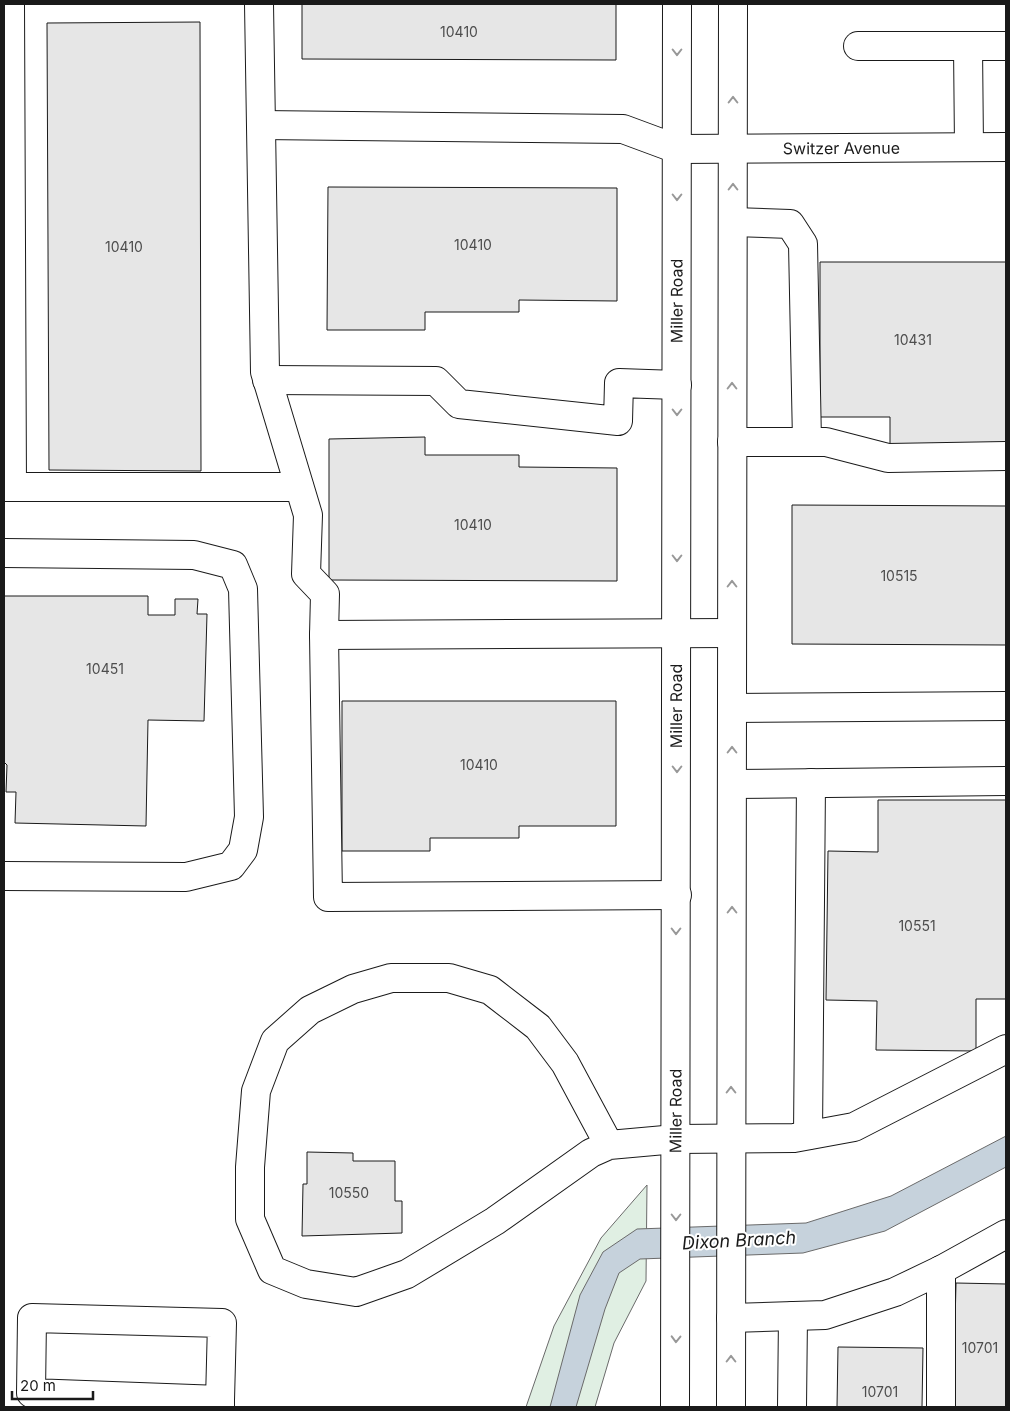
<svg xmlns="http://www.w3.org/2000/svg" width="1010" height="1411" viewBox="0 0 1010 1411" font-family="Inter,sans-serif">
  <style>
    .green { fill: #e0efe3; stroke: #6a6a6a }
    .water { fill: #c6d2dc; stroke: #6a6a6a }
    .building { fill: #e6e6e6; stroke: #1a1a1a }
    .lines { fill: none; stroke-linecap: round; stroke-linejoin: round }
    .minor-casing { stroke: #1a1a1a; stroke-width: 30 }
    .major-casing { stroke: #1a1a1a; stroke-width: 30 }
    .minor { stroke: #fff; stroke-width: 28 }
    .major { stroke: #fff; stroke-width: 28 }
    .oneway { stroke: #989898 }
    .labels { text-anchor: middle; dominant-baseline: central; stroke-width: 4; stroke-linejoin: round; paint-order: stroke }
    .number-label { font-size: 14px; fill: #4d4d4d }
    .street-label { font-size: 16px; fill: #1a1a1a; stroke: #fff }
    .water-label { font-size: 18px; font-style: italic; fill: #1a1a1a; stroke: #fff }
  </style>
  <rect width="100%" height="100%" fill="#fff"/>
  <polygon class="green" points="647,1185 646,1281 614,1343 595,1407 526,1407 554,1326 601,1238"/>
  <polygon class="water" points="1006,1136 1006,1167 885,1231 803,1253 640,1259 619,1273 605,1309 576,1407 550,1407 580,1295 603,1252 637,1229 806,1223 891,1196"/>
  <g class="building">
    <polygon points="302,4 616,4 616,60 302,59"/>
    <polygon points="200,22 201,471 49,470 47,23"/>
    <polygon points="328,187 617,188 617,301 519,300 519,312 425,312 425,330 327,330"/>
    <polygon points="820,262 1006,262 1006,442 994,444 890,444 890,417 820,417"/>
    <polygon points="425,437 425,455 519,455 519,467 617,468 617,581 329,580 329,439"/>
    <polygon points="792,505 1006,506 1006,645 792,644"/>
    <polygon points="4,596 148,596 148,615 175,615 175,599 198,599 197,614 207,614 204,721 148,720 146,826 15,823 16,792 6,792 7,765 4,762"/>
    <polygon points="342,701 616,701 616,826 519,826 519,838 430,838 430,851 342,851"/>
    <polygon points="878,800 1006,800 1006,999 976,999 976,1051 876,1050 877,1001 826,1000 828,851 878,852"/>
    <polygon points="307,1152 353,1153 353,1161 395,1161 395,1201 402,1201 402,1233 302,1236 303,1184 307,1184"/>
    <polygon points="956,1283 1006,1284 1006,1407 953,1407"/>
    <polygon points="838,1347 923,1348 922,1407 837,1407"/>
  </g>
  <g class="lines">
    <g class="minor-casing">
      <g id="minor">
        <polyline points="10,4 12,487"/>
        <polyline points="259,4 265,372 308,515 306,574 325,594 324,635 328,897 677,895"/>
        <polyline points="858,46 1006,46"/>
        <polyline points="968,46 969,147"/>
        <path id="s1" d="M261,125L623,129L677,149L1006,147"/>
        <polyline points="733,222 790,224 803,244 807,441"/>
        <polyline points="267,380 436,381 459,404 618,421 619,383 677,385"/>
        <polyline points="732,442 826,442 888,458 1006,456"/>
        <polyline points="4,487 299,487"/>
        <polyline points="4,553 194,555 233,565 243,589 249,817 243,850 231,866 186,877 4,876"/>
        <polyline points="324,635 732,633"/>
        <polyline points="732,708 1006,706"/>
        <polyline points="732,784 1006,781"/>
        <polyline points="808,1135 811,783"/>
        <polyline points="609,1145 565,1063 538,1027 490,990 449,978 391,978 353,989 310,1010 275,1041 256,1091 250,1167 250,1219 272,1270 306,1284 356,1292 407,1274 495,1221 591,1153 609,1145 676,1139 794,1138 854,1127 1006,1049"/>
        <polyline points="731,1318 825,1315 895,1292 941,1270 1006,1234"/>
        <polyline points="220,1407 220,1400 222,1323 32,1318 31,1393 220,1400"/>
        <polyline points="792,1407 793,1316"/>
        <polyline points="941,1407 941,1270"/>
      </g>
    </g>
    <g class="major-casing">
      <g id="major">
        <path id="s2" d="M675,1407L677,4"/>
        <polyline points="731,1407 733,4"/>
      </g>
    </g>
    <use href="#minor" class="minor"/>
    <use href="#major" class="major"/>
  </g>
  <defs><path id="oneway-chevron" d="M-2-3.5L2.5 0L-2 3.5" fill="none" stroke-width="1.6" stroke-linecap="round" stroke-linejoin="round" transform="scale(1.25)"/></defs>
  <g class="oneway">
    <use href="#oneway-chevron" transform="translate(677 52) rotate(90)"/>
    <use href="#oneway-chevron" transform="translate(733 100) rotate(-90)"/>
    <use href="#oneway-chevron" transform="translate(733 187) rotate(-90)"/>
    <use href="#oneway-chevron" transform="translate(677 197) rotate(90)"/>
    <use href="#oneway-chevron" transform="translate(732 386) rotate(-90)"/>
    <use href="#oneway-chevron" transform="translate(677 412) rotate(90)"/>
    <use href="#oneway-chevron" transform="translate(677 558) rotate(90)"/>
    <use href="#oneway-chevron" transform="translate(732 584) rotate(-90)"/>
    <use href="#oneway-chevron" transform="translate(732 750) rotate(-90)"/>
    <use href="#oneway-chevron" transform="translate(677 769) rotate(90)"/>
    <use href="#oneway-chevron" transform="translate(732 910) rotate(-90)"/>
    <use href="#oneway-chevron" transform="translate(676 931) rotate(90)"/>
    <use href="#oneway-chevron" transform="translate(731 1090) rotate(-90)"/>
    <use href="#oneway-chevron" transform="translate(676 1217) rotate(90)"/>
    <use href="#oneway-chevron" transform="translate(676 1339) rotate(91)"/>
    <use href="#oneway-chevron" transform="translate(731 1359) rotate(-90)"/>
  </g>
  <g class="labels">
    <g class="number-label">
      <text x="459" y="31">10410</text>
      <text x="473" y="244">10410</text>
      <text x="124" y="246">10410</text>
      <text x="913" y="339">10431</text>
      <text x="473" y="524">10410</text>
      <text x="899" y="575">10515</text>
      <text x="105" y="668">10451</text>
      <text x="479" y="764">10410</text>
      <text x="917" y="925">10551</text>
      <text x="349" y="1192">10550</text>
      <text x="980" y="1347">10701</text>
      <text x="880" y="1391">10701</text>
    </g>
    <g class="street-label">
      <text stroke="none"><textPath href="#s1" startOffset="584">Switzer Avenue</textPath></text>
      <text stroke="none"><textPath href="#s2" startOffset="1106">Miller Road</textPath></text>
      <text stroke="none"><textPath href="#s2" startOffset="701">Miller Road</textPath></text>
      <text stroke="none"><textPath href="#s2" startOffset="296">Miller Road</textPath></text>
    </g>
    <g class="water-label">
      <text transform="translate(739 1240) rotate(-3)">Dixon Branch</text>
    </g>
  </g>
  <rect width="1010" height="1411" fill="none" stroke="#1a1a1a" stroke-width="10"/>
  <path d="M12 1391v8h81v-8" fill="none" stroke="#1a1a1a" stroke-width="2.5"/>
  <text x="20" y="1391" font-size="15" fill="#1a1a1a" stroke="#ffffff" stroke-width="4" paint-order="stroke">20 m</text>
</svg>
